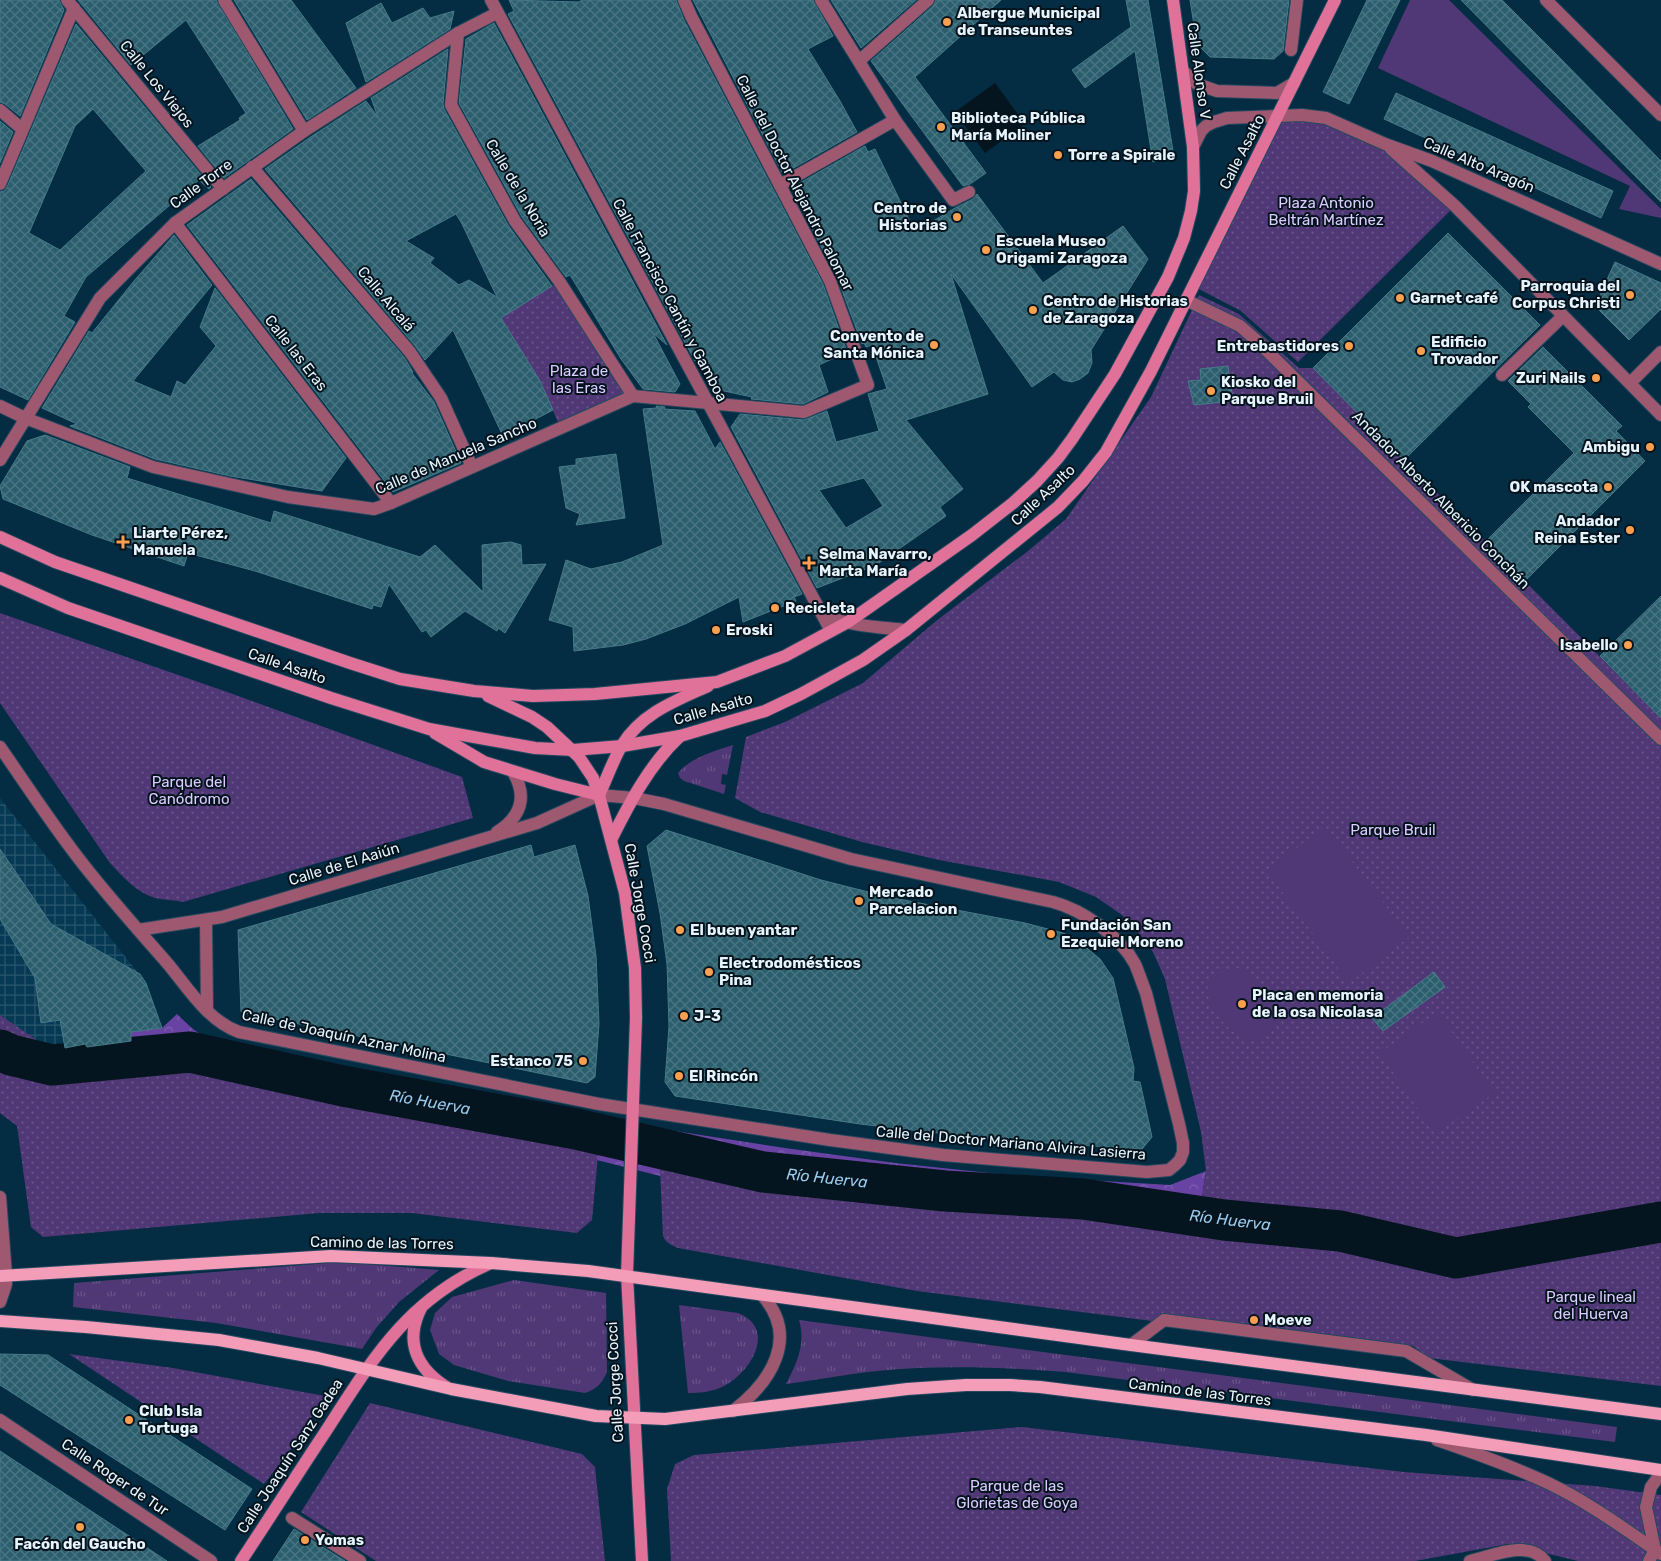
<svg xmlns="http://www.w3.org/2000/svg" width="1661" height="1561" viewBox="0 0 1661 1561" font-family="Rubik,sans-serif">
  <style>
    .industrial { fill: url(#industrial-grid) }
    .grass { fill: url(#grass-tufts) }
    .forest { fill: url(#forest-crowns) }
    .park { fill: url(#park-dots) }
    .garden { fill: #503876 }
    .water { fill: #05151f }
    .lines { fill: none; stroke-linecap: round; stroke-linejoin: round }
    .river { stroke: #05151f; stroke-width: 41 }
    .building { fill: url(#building-cross-hatch); stroke: #477a89; fill-rule: evenodd }
    .service-casing { stroke: #24485d; stroke-width: 14 }
    .pedestrian-casing { stroke: #24485d; stroke-width: 14 }
    .minor-casing { stroke: #24485d; stroke-width: 14 }
    .secondary-casing { stroke: #24485d; stroke-width: 14 }
    .primary-casing { stroke: #24485d; stroke-width: 14 }
    .service { stroke: #9e5970; stroke-width: 12 }
    .pedestrian { stroke: #9e5970; stroke-width: 12 }
    .minor { stroke: #9e5970; stroke-width: 12 }
    .secondary { stroke: #e07299; stroke-width: 12 }
    .primary { stroke: #f39db9; stroke-width: 12 }
    .poi-dot { fill: #fa9f4f; stroke: #05131d; stroke-width: 2 }
    .labels { text-anchor: middle; dominant-baseline: central; stroke-width: 4; stroke-linejoin: round; paint-order: stroke }
    .poi-label { font-size: 15px; font-weight: bold; fill: #e7f4fd; stroke: #05131d; text-anchor: start }
    .street-label { font-size: 15px; fill: #e7f4fd; stroke: #05131d }
    .park-label { font-size: 15px; fill: #dcccff; stroke: #05131d }
    .water-label { font-size: 16px; font-style: italic; fill: #98caed; stroke: #05131d }
  </style>
  <defs>
    <pattern id="industrial-grid" width="8" height="8" patternUnits="userSpaceOnUse" patternTransform="scale(1.25)"><rect width="8" height="8" fill="#063953"/><path d="M0 4h8M4 0v8" fill="none" stroke="#2a566d"/></pattern>
    <pattern id="grass-tufts" width="24" height="20" patternUnits="userSpaceOnUse" patternTransform="scale(1.25)"><rect width="24" height="20" fill="#503876"/><path d="M3 7l-1-3M5 7V3M7 7l1-3M15 17l-1-3M17 17v-4M19 17l1-3" fill="none" stroke="#69558a"/></pattern>
    <pattern id="forest-crowns" width="20" height="18" patternUnits="userSpaceOnUse" patternTransform="scale(1.25)"><rect width="20" height="18" fill="#6943a3"/><path d="M2 6a3 3 0 1 1 6 0M12 15a3 3 0 1 1 6 0" fill="none" stroke="#7e5fb1"/></pattern>
    <pattern id="park-dots" width="8" height="8" patternUnits="userSpaceOnUse" patternTransform="scale(1.25)"><rect width="8" height="8" fill="#503876"/><path d="M2 2h.1M6 6h.1" fill="none" stroke="#69558a" stroke-width="1.8" stroke-linecap="round"/></pattern>
    <pattern id="building-cross-hatch" width="8" height="8" patternUnits="userSpaceOnUse" patternTransform="scale(1.25)"><rect width="8" height="8" fill="#2c5f6e"/><path d="M0 0l8 8M0 8l8-8" fill="none" stroke="#4b7784"/></pattern>
  </defs>
  <rect width="100%" height="100%" fill="#042c43"/>
  <polygon class="industrial" points="0,798 146,983 162,1028 131,1041 87,1047 85,1044 64,1048 5,1035 0,1036"/>
  <g class="grass">
    <path d="M733,745L727,775L722,774L721,784L726,785L724,794L684,781L680,778L678,773C691,757 715,751 733,745Z"/>
    <polygon points="341,1262 439,1270 399,1302 376,1328 362,1349 216,1323 73,1307 74,1283"/>
    <path d="M514,1280L606,1293L607,1372C602,1383 597,1389 585,1393L508,1381L454,1365L439,1354L430,1330L435,1313L452,1297Z"/>
    <path d="M679,1305L738,1313C778,1329 750,1374 722,1387C711,1392 700,1393 688,1393Z"/>
    <path d="M799,1320L1617,1427L1615,1442L1065,1372C1003,1367 939,1365 877,1371C847,1374 816,1380 786,1384C797,1363 806,1344 799,1320Z"/>
  </g>
  <path class="forest" d="M177,1014C199,1036 206,1040 236,1046V1051L600,1126L661,1131L662,1129L785,1148L895,1163L1019,1176L1170,1185L1206,1171L1195,1241L692,1184L573,1154L52,1066L40,1042L65,1048L85,1044L87,1047L131,1041V1032L162,1028Z"/>
  <g class="park">
    <polygon points="1312,115 1385,144 1455,206 1298,362 1241,311 1193,286 1279,116"/>
    <polygon points="559,281 633,396 561,429 540,381 501,318"/>
    <path d="M1199,295L1239,314L1299,368H1313L1661,718V1386L1429,1358L1413,1346L1165,1316L1152,1321L917,1291L678,1248C671,1245 666,1243 663,1236L659,1148L763,1172L945,1191L1171,1207L1200,1211L1206,1171L1201,1132L1165,979L1153,952L1138,932L1122,915L1096,897L1059,882L939,860L862,842L760,812L735,798L746,737L785,722L863,683L936,621L1028,551L1066,519L1151,397Z"/>
    <path d="M0,613L230,693L462,777L473,818L183,902C174,900 164,900 155,898C137,893 122,876 110,863L0,703Z"/>
    <polygon points="0,1015 44,1045 53,1065 190,1052 343,1086 600,1134 592,1220 577,1233 412,1213 319,1213 43,1237 31,1227 17,1126 0,1113"/>
    <polygon points="69,1354 173,1368 325,1396 291,1449 264,1484"/>
    <polygon points="370,1403 582,1454 595,1467 605,1561 376,1561 301,1512"/>
    <polygon points="1022,1427 1404,1472 1595,1486 1661,1495 1661,1561 1578,1561 1508,1544 1415,1561 671,1561 667,1489 675,1464 694,1455"/>
  </g>
  <g class="garden">
    <polygon points="1410,0 1449,0 1661,209 1661,218 1619,209 1630,186 1378,68"/>
    <polygon points="1325,826 1409,937 1349,983 1267,871"/>
    <path d="M1228,969C1232,969 1239,968 1243,969C1250,972 1256,980 1261,985C1279,1008 1286,1022 1258,1040C1253,1039 1247,1039 1242,1037C1227,1031 1205,1004 1208,987C1210,978 1220,973 1228,969Z"/>
    <polygon points="1438,1012 1494,1093 1435,1134 1380,1053"/>
  </g>
  <polygon class="water" points="995,83 1025,124 985,153 955,112"/>
  <g class="lines">
    <polyline class="river" points="0,1050 11,1055 52,1065 190,1052 343,1086 576,1129 763,1172 945,1191 1083,1199 1224,1220 1340,1231 1456,1258 1661,1222"/>
  </g>
  <g class="building">
    <polygon points="0,0 59,0 64,10 20,116 5,104 0,102"/>
    <polygon points="78,0 216,0 293,129 224,178 198,146 240,120 239,118 246,113 186,20 131,65"/>
    <polygon points="234,0 291,0 356,88 307,120"/>
    <polygon points="509,0 578,2 583,0 676,0 684,20 823,284 847,352 819,365 828,392 803,404 751,399 752,397 724,391 716,384 699,355 695,361 508,14 514,11"/>
    <polygon points="693,0 813,0 833,36 808,49 840,101 857,132 783,174"/>
    <polygon points="831,0 916,0 861,48"/>
    <polygon points="936,0 1001,0 915,77 986,173 970,184 963,186 871,61 933,6"/>
    <polygon points="1126,0 1148,0 1174,157 1153,162 1135,51 1085,88 1072,70 1131,27"/>
    <polygon points="1190,0 1289,0 1283,51 1274,59 1210,57 1197,44"/>
    <polygon points="1367,0 1400,0 1349,104 1323,92"/>
    <polygon points="1461,0 1502,0 1557,55 1661,161 1661,202"/>
    <polygon points="381,3 392,23 423,8 430,18 454,11 450,29 366,82 346,23"/>
    <polygon points="494,23 667,345 653,333 680,384 675,392 643,389 621,359 570,275 566,277 522,217 459,103 466,39"/>
    <path d="M76,24L211,187L209,189L199,180L86,277L64,316L75,322L28,400L0,387V192L4,191L7,187ZM93,109L146,171L60,250L29,233L75,126Z"/>
    <path d="M448,49L443,104L444,109L508,225L552,286L501,318L540,381L553,410L503,436L453,330L425,360L416,347L265,169L309,138L366,101L378,117L371,98ZM456,214L461,222L497,297L469,280L459,285L430,263L434,258L406,241Z"/>
    <polygon points="1396,93 1613,191 1601,218 1384,119"/>
    <polygon points="0,121 13,132 0,163"/>
    <path d="M865,146L868,152L875,149L915,232L955,208L973,199L977,194L1043,283L1123,226L1148,259L1091,350L1092,363L1088,373L1080,379L1072,382L1063,380L1054,372L1032,387L951,274L988,394L906,420L963,489L940,507L946,516L876,565L817,588L731,427L740,414L804,420L827,411L836,442L879,431L868,394L887,389L872,345L866,347L864,343L862,344L837,277L791,188ZM864,478L883,506L846,528L819,490Z"/>
    <polygon points="251,179 404,357 413,372 412,373 434,402 461,463 393,492 187,225"/>
    <polygon points="1448,233 1540,325 1404,460 1313,368"/>
    <polygon points="174,235 212,285 133,381 171,397 177,381 185,385 216,346 200,327 215,288 346,458 322,491 230,476 155,459 70,426 77,424 42,408 89,331 92,333 134,281"/>
    <polygon points="1615,262 1661,283 1661,309 1629,340 1595,306"/>
    <polygon points="1543,347 1622,426 1616,431 1645,461 1525,581 1486,541 1574,453 1528,407 1531,404 1508,381"/>
    <polygon points="1228,366 1233,401 1194,405 1188,381 1201,380 1200,369"/>
    <polygon points="656,406 665,407 664,409 695,411 715,449 720,442 802,594 794,597 796,601 743,622 739,597 685,624 646,639 623,645 574,651 573,627 549,620 566,560 591,569 622,562 663,545 643,409 657,408"/>
    <polygon points="45,435 130,467 127,478 271,523 274,511 420,557 435,545 483,592 482,545 511,542 521,545 522,565 546,564 505,633 498,628 497,631 465,611 431,637 426,630 422,632 389,584 381,607 373,605 372,609 255,571 188,553 184,566 92,535 3,499 0,486 27,441"/>
    <polygon points="616,454 625,518 576,525 580,514 566,508 559,467 576,465 576,459"/>
    <polygon points="1661,596 1661,718 1600,656"/>
    <polygon points="666,830 821,880 888,897 1025,923 1063,933 1076,939 1100,959 1113,978 1134,1068 1133,1081 1140,1082 1152,1137 1142,1149 999,1140 860,1124 675,1096 665,1082 669,1026 667,964 660,913 647,846"/>
    <polygon points="531,845 534,857 575,845 588,896 596,956 599,1024 595,1077 587,1083 241,1012 238,930"/>
    <polygon points="0,849 51,924 140,974 146,983 162,1028 131,1032 131,1041 87,1047 85,1044 65,1048 60,1020 41,1023 35,978 0,919"/>
    <polygon points="1434,972 1445,987 1383,1031 1372,1018"/>
    <polygon points="0,1354 48,1355 252,1489 225,1530 0,1385"/>
    <polygon points="0,1451 167,1561 0,1561"/>
    <polygon points="294,1529 345,1561 273,1561"/>
  </g>
  <g class="lines">
    <g class="service-casing">
      <g id="service">
        <polyline points="1502,375 1563,316"/>
        <polyline points="1131,1345 1164,1320 1406,1351 1473,1390"/>
      </g>
    </g>
    <g class="pedestrian-casing">
      <g id="pedestrian">
        <polyline points="67,0 223,189"/>
        <polyline points="224,0 304,131"/>
        <polyline points="840,31 895,120 953,200 969,192"/>
        <polyline points="458,33 451,105 515,221 559,281 633,396"/>
        <polyline points="1291,50 1297,0"/>
        <polyline points="859,61 928,0"/>
        <polyline points="0,110 22,129"/>
        <polyline points="252,167 410,352 441,398 472,467"/>
        <polyline points="0,184 74,8"/>
        <polyline points="780,185 895,120"/>
        <polyline points="175,223 391,503"/>
        <polyline points="1186,300 1240,326 1257,341 1661,739"/>
        <polyline points="0,406 25,418"/>
        <polyline points="0,1420 211,1561"/>
        <polyline points="292,1518 360,1561"/>
      </g>
    </g>
    <g class="minor-casing">
      <g id="minor">
        <polyline points="491,0 831,631"/>
        <polyline points="821,0 840,31"/>
        <polyline points="1546,0 1661,115"/>
        <polyline points="1183,71 1197,84 1217,91 1277,93 1294,83"/>
        <polyline points="1193,147 1201,131 1206,126 1214,122 1227,118 1302,115 1326,118 1385,144 1432,161 1661,264"/>
        <polyline points="1391,149 1455,206 1661,415"/>
        <polyline points="1630,383 1661,352"/>
        <polyline points="25,418 153,467 288,497 374,509 391,503 633,396 804,412 868,385 830,281 691,16 684,0"/>
        <polyline points="0,460 100,298 175,223 304,131 458,33 497,13"/>
        <path d="M823,615C849,626 879,627 906,630"/>
        <path d="M0,747C23,780 46,815 70,847C100,888 135,926 168,964C188,988 208,1021 239,1032L599,1104L830,1140L943,1155L1147,1172L1169,1170L1175,1165L1180,1160L1183,1152V1143L1179,1124L1146,993C1142,983 1139,973 1135,964C1120,936 1083,910 1053,902L851,859L664,804L634,798L599,795L537,823L222,917L138,930"/>
        <path d="M497,832C521,817 528,797 513,772"/>
        <polyline points="206,921 207,1010"/>
        <polyline points="0,1197 6,1275 6,1284 0,1302"/>
        <path d="M733,1411C771,1382 800,1337 762,1295"/>
        <path d="M1437,1440C1475,1453 1512,1466 1548,1483C1588,1502 1625,1529 1661,1554"/>
        <path d="M1470,1561C1492,1556 1529,1539 1545,1561"/>
        <polyline points="1649,1561 1655,1550 1646,1507 1651,1487 1661,1473"/>
      </g>
    </g>
    <g class="secondary-casing">
      <g id="secondary">
        <polyline points="0,537 55,562 350,663 400,679 474,691 533,696 595,694 717,682 785,656 848,622 972,535 1013,503 1037,481 1058,458 1072,439 1115,374 1168,277 1184,238 1191,211 1194,191 1193,147 1173,0"/>
        <polyline points="0,578 68,608 331,698 429,729 535,748 573,750 622,746 680,736 765,711 801,694 863,660 906,630 1058,507 1083,481 1106,452 1151,371 1335,0"/>
        <polyline points="488,696 532,717 547,727 579,757 593,778 599,795 625,893 635,968 636,1018 627,1275 642,1561"/>
        <polyline points="435,733 484,762 555,784 599,795"/>
        <path d="M599,795C607,778 613,760 622,745C642,713 675,701 708,686"/>
        <path d="M612,838C630,802 650,764 680,736"/>
        <path d="M421,1308C404,1342 417,1369 448,1388"/>
        <path d="M241,1561C269,1519 296,1476 324,1434C372,1360 407,1299 491,1263"/>
      </g>
    </g>
    <g class="primary-casing">
      <g id="primary">
        <polyline points="0,1276 331,1256 491,1263 588,1271 1131,1345 1661,1414"/>
        <polyline points="0,1321 86,1327 219,1340 318,1358 451,1389 596,1416 665,1419 907,1389 966,1385 1010,1385 1040,1387 1426,1435 1661,1470"/>
      </g>
    </g>
    <use href="#service" class="service"/>
    <use href="#pedestrian" class="pedestrian"/>
    <use href="#minor" class="minor"/>
    <use href="#secondary" class="secondary"/>
    <use href="#primary" class="primary"/>
  </g>
  <g class="poi-dot">
    <circle cx="947" cy="22" r="5"/>
    <circle cx="941" cy="127" r="5"/>
    <circle cx="1058" cy="155" r="5"/>
    <circle cx="957" cy="217" r="5"/>
    <circle cx="986" cy="250" r="5"/>
    <circle cx="1630" cy="295" r="5"/>
    <circle cx="1400" cy="298" r="5"/>
    <circle cx="1033" cy="310" r="5"/>
    <circle cx="934" cy="345" r="5"/>
    <circle cx="1349" cy="346" r="5"/>
    <circle cx="1421" cy="351" r="5"/>
    <circle cx="1596" cy="378" r="5"/>
    <circle cx="1211" cy="391" r="5"/>
    <circle cx="1650" cy="447" r="5"/>
    <circle cx="1608" cy="487" r="5"/>
    <circle cx="1630" cy="530" r="5"/>
    <path d="M120.5 534.5h5v5h5v5h-5v5h-5v-5h-5v-5h5z"/>
    <path d="M806.5 555.5h5v5h5v5h-5v5h-5v-5h-5v-5h5z"/>
    <circle cx="775" cy="608" r="5"/>
    <circle cx="716" cy="630" r="5"/>
    <circle cx="1628" cy="645" r="5"/>
    <circle cx="859" cy="901" r="5"/>
    <circle cx="680" cy="930" r="5"/>
    <circle cx="1051" cy="934" r="5"/>
    <circle cx="709" cy="972" r="5"/>
    <circle cx="1242" cy="1004" r="5"/>
    <circle cx="684" cy="1016" r="5"/>
    <circle cx="583" cy="1061" r="5"/>
    <circle cx="679" cy="1076" r="5"/>
    <circle cx="1254" cy="1320" r="5"/>
    <circle cx="129" cy="1420" r="5"/>
    <circle cx="80" cy="1527" r="5"/>
    <circle cx="305" cy="1540" r="5"/>
  </g>
  <g class="labels">
    <g class="poi-label">
      <text x="957" y="13">Albergue Municipal<tspan x="957" dy="17">de Transeuntes</tspan></text>
      <text x="951" y="118">Biblioteca Pública<tspan x="951" dy="17">María Moliner</tspan></text>
      <text x="1068" y="155">Torre a Spirale</text>
      <text x="947" y="208" text-anchor="end">Centro de<tspan x="947" dy="17">Historias</tspan></text>
      <text x="996" y="241">Escuela Museo<tspan x="996" dy="17">Origami Zaragoza</tspan></text>
      <text x="1620" y="286" text-anchor="end">Parroquia del<tspan x="1620" dy="17">Corpus Christi</tspan></text>
      <text x="1410" y="298">Garnet café</text>
      <text x="1043" y="301">Centro de Historias<tspan x="1043" dy="17">de Zaragoza</tspan></text>
      <text x="924" y="336" text-anchor="end">Convento de<tspan x="924" dy="17">Santa Mónica</tspan></text>
      <text x="1431" y="342">Edificio<tspan x="1431" dy="17">Trovador</tspan></text>
      <text x="1339" y="346" text-anchor="end">Entrebastidores</text>
      <text x="1586" y="378" text-anchor="end">Zuri Nails</text>
      <text x="1221" y="382">Kiosko del<tspan x="1221" dy="17">Parque Bruil</tspan></text>
      <text x="1640" y="447" text-anchor="end">Ambigu</text>
      <text x="1598" y="487" text-anchor="end">OK mascota</text>
      <text x="1620" y="521" text-anchor="end">Andador<tspan x="1620" dy="17">Reina Ester</tspan></text>
      <text x="133" y="533">Liarte Pérez,<tspan x="133" dy="17">Manuela</tspan></text>
      <text x="819" y="554">Selma Navarro,<tspan x="819" dy="17">Marta María</tspan></text>
      <text x="785" y="608">Recicleta</text>
      <text x="726" y="630">Eroski</text>
      <text x="1618" y="645" text-anchor="end">Isabello</text>
      <text x="869" y="892">Mercado<tspan x="869" dy="17">Parcelacion</tspan></text>
      <text x="1061" y="925">Fundación San<tspan x="1061" dy="17">Ezequiel Moreno</tspan></text>
      <text x="690" y="930">El buen yantar</text>
      <text x="719" y="963">Electrodomésticos<tspan x="719" dy="17">Pina</tspan></text>
      <text x="1252" y="995">Placa en memoria<tspan x="1252" dy="17">de la osa Nicolasa</tspan></text>
      <text x="694" y="1016">J-3</text>
      <text x="573" y="1061" text-anchor="end">Estanco 75</text>
      <text x="689" y="1076">El Rincón</text>
      <text x="1264" y="1320">Moeve</text>
      <text x="139" y="1411">Club Isla<tspan x="139" dy="17">Tortuga</tspan></text>
      <text x="315" y="1540">Yomas</text>
      <text x="80" y="1544" text-anchor="middle">Facón del Gaucho</text>
    </g>
    <g class="street-label">
      <text transform="translate(1199 71) rotate(82)">Calle Alonso V</text>
      <text transform="translate(157 84) rotate(51)">Calle Los Viejos</text>
      <text transform="translate(1242 152) rotate(-63)">Calle Asalto</text>
      <text transform="translate(1479 165) rotate(23)">Calle Alto Aragón</text>
      <text transform="translate(795 183) rotate(63)">Calle del Doctor Alejandro Palomar</text>
      <text transform="translate(201 184) rotate(-36)">Calle Torre</text>
      <text transform="translate(518 188) rotate(59)">Calle de la Noria</text>
      <text transform="translate(386 299) rotate(50)">Calle Alcalá</text>
      <text transform="translate(670 300) rotate(62)">Calle Francisco Cantín y Gamboa</text>
      <text transform="translate(296 353) rotate(52)">Calle las Eras</text>
      <text transform="translate(456 456) rotate(-23)">Calle de Manuela Sancho</text>
      <text transform="translate(1043 495) rotate(-43)">Calle Asalto</text>
      <text transform="translate(1441 500) rotate(45)">Andador Alberto Albericio Conchán</text>
      <text transform="translate(287 666) rotate(19)">Calle Asalto</text>
      <text transform="translate(713 709) rotate(-16)">Calle Asalto</text>
      <text transform="translate(344 864) rotate(-17)">Calle de El Aaiún</text>
      <text transform="translate(640 903) rotate(80)">Calle Jorge Cocci</text>
      <text transform="translate(344 1036) rotate(12)">Calle de Joaquín Aznar Molina</text>
      <text transform="translate(1011 1143) rotate(5)">Calle del Doctor Mariano Alvira Lasierra</text>
      <text transform="translate(382 1243) rotate(1)">Camino de las Torres</text>
      <text transform="translate(615 1382) rotate(-93)">Calle Jorge Cocci</text>
      <text transform="translate(1200 1392) rotate(7)">Camino de las Torres</text>
      <text transform="translate(290 1456) rotate(-57)">Calle Joaquín Sanz Gadea</text>
      <text transform="translate(115 1477) rotate(34)">Calle Roger de Tur</text>
    </g>
    <g class="park-label">
      <text x="1326" y="203">Plaza Antonio<tspan x="1326" dy="17">Beltrán Martínez</tspan></text>
      <text x="579" y="371">Plaza de<tspan x="579" dy="17">las Eras</tspan></text>
      <text x="189" y="782">Parque del<tspan x="189" dy="17">Canódromo</tspan></text>
      <text x="1393" y="830">Parque Bruil</text>
      <text x="1591" y="1297">Parque lineal<tspan x="1591" dy="17">del Huerva</tspan></text>
      <text x="1017" y="1486">Parque de las<tspan x="1017" dy="17">Glorietas de Goya</tspan></text>
    </g>
    <g class="water-label">
      <text transform="translate(430 1102) rotate(10)">Río Huerva</text>
      <text transform="translate(827 1178) rotate(6)">Río Huerva</text>
      <text transform="translate(1230 1220) rotate(7)">Río Huerva</text>
    </g>
  </g>
</svg>
